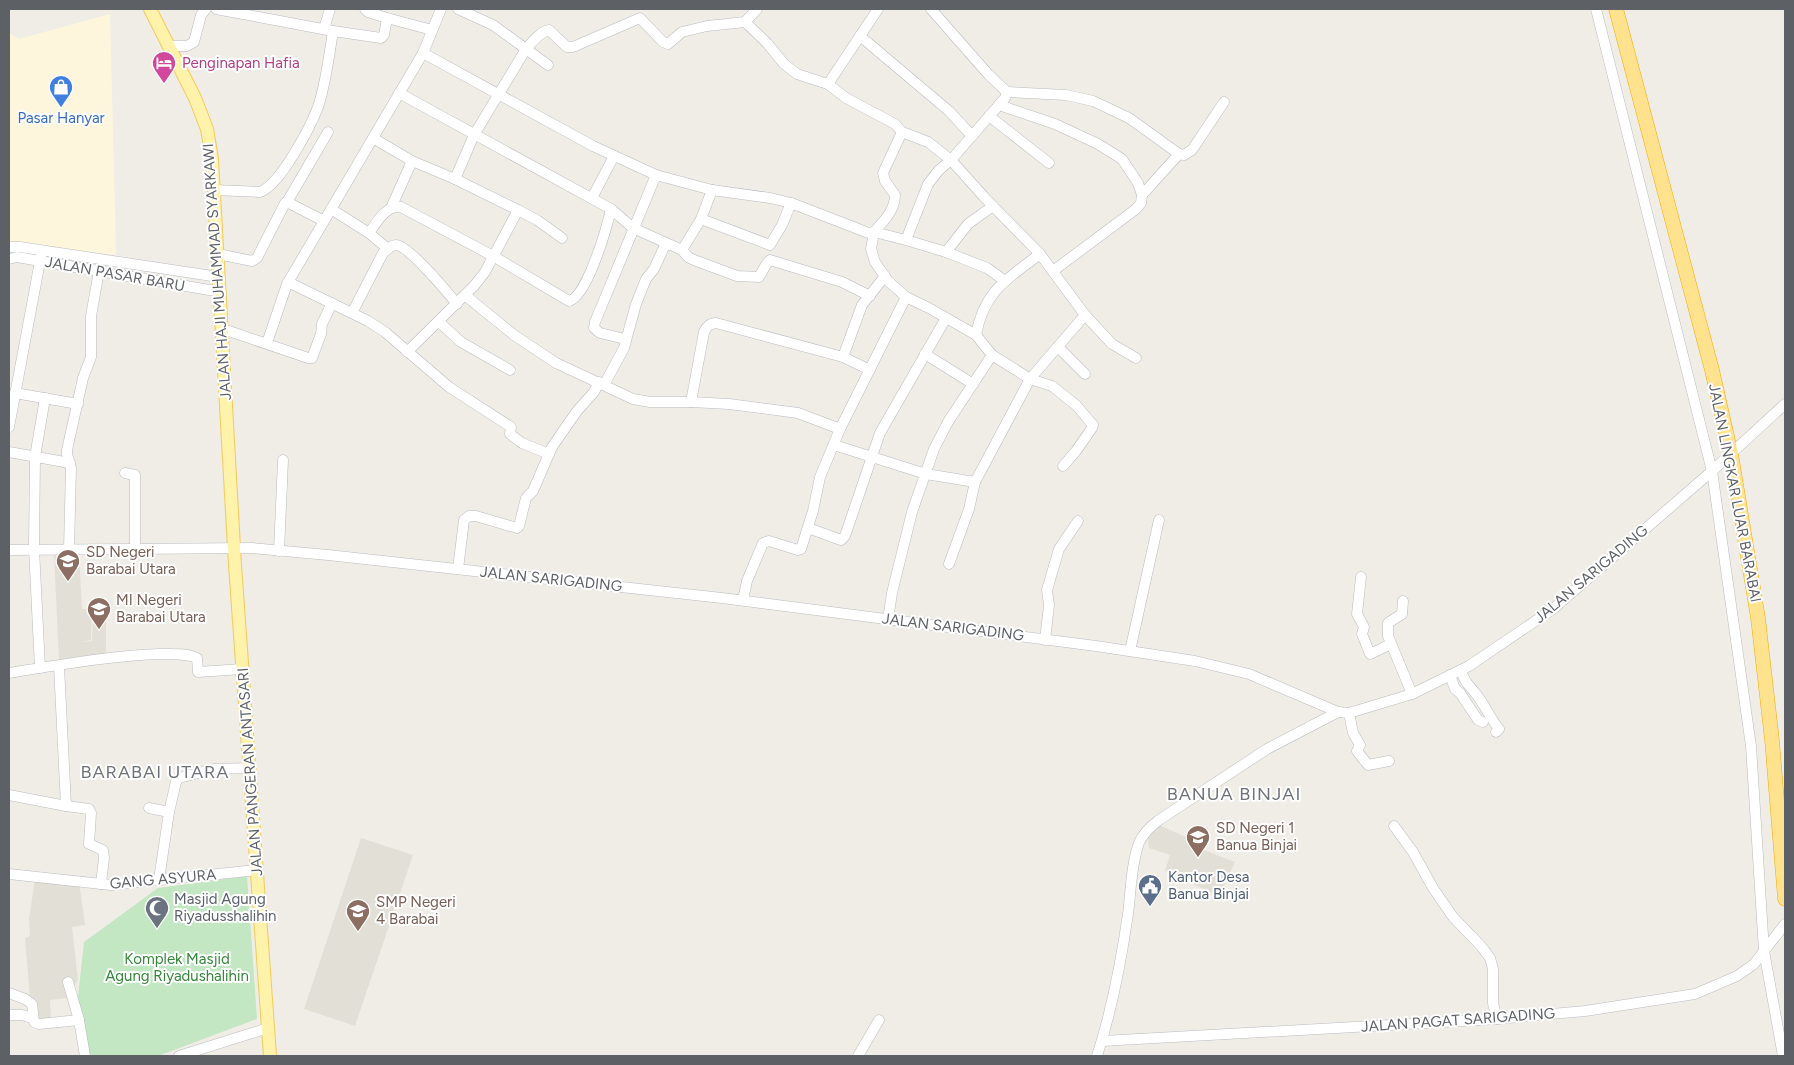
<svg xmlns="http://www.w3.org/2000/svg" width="1794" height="1065" viewBox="0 0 1794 1065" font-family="Figtree,sans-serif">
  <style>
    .commercial { fill: #fef6dc }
    .education { fill: #e2dfd6 }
    .green { fill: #c2e7c2 }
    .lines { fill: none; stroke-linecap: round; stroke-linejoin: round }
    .minor-casing { stroke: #b8bbbf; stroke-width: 11 }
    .major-casing { stroke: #f3ca5b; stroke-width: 14 }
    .highway-casing { stroke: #f5aa00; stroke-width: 15 }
    .minor { stroke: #fff; stroke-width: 10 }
    .major { stroke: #fff2ab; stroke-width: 12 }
    .highway { stroke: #fee28e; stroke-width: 14 }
    .labels { text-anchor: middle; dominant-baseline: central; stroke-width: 4; stroke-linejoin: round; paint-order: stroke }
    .hotel-label { font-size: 15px; fill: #b23c85; stroke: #fff; text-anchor: start }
    .shop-label { font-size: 15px; fill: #366cbe; stroke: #fff }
    .street-label { font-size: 15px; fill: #5d6166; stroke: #fff }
    .education-label { font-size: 15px; fill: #785e54; stroke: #fff; text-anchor: start }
    .service-label { font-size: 15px; fill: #4e5e75; stroke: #fff; text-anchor: start }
    .worship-label { font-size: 15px; fill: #5b616d; stroke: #fff; text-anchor: start }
    .park-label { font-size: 15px; fill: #348639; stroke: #fff }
    .quarter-label { font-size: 18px; letter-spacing: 1px; fill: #6e7378; stroke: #fff }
  </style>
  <rect width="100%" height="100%" fill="#f0ede6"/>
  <polygon class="commercial" points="110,14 116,255 20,245 9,247 9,33 19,39"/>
  <g class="education">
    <polygon points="54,555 79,555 82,609 92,609 91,640 81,642 92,641 93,619 106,619 106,657 82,656 59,660"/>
    <polygon points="1159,825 1188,838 1186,843 1235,862 1219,896 1165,871 1170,855 1149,848 1148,839"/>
    <polygon points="361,838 413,855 355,1026 304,1009"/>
    <polygon points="35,879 79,881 85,925 72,927 78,980 67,998 50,1000 51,1021 32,1023 25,938 30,936 29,919"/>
  </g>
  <polygon class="green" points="247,876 257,1019 158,1056 89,1056 78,997 84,942 158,888"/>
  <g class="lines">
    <g class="minor-casing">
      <g id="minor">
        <polyline points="216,9 333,31 381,38 384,35 387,18 368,12 365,9"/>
        <polyline points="458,9 493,25 548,65"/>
        <polyline points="1596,9 1712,471 1751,746 1764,951 1783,1056"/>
        <polyline points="387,18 432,30"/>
        <polyline points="745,22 757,9"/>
        <polyline points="324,29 330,9"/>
        <polyline points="860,36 949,111 972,136"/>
        <polyline points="169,46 187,46 194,42 201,15 206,9"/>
        <polyline points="423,53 593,146 656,175 712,190 770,198 791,203 861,230 868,233 874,232 871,249 875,262 888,281 906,297 929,308 976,335 992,355 1016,370 1030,379 1052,386 1076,405 1093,425 1092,428 1076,451 1063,466"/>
        <polyline points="828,84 878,9"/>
        <polyline points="1007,92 1066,95 1093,101 1129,118 1179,154"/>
        <polyline points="399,93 611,209 633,228 682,250 701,219 712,190"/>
        <polyline points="999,105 1055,124 1098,144 1122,159 1138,183 1142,195 1141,203 1136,209 1053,271"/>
        <polyline points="989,116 1049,163"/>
        <polyline points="373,138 412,161 455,179 518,210 537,220 562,238"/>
        <path d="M455,179L474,135L526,49C532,42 540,32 549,30L567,47H573L640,18L663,42L668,44L682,32L707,26L745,22L767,43L784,64L797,74L828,84L846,98L895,124L902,132L928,142L951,160L985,198L1040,254L1085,315L1030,379L975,482L969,509L949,564"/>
        <path d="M214,190L260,192C280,185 310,128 318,107C326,83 329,56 333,31"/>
        <polyline points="1142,195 1179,154 1184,155 1192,150 1224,102"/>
        <polyline points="592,198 614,156"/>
        <polyline points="287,202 328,132"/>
        <polyline points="391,208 412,161"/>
        <polyline points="331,209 369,233 388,249"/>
        <polyline points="701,219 770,245 782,225 791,203"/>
        <polyline points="874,232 906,240 928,184 939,170 951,160 1005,98 1007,92 988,74 931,9"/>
        <path d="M874,232C884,221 895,210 895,195L885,181L883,173L902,132"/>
        <path d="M369,233C376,223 387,204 401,207L493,256L569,301C587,297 607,227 611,209"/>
        <polyline points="906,240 946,252 987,268 1005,281"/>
        <polyline points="9,247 20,247 219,277"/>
        <polyline points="682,250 688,257 694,260 737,276 759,277 767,263 770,260 842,282 870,296"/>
        <polyline points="946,252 968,224 993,206"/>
        <polyline points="218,254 252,261 257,258 285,203 287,202 324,221"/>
        <polyline points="9,259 17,257 221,292"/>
        <polyline points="288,282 368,321 385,332 449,387 511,427 510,434 522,443 549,454"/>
        <polyline points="466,296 514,335 556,363 633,399 650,402 691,402 729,404 798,413 840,429 820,477 813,511 801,549 798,550 769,541 763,543 747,581 743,600"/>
        <path d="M352,313L383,253C387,249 391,245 396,245C408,245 448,293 457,304"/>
        <polyline points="1085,315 1112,344 1136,358"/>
        <polyline points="439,322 461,342 510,370"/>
        <polyline points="223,329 308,358 312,358 321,334 322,324 332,303"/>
        <path d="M976,335C984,291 1007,279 1040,254"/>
        <polyline points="625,339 600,333 594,328 595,322 656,175"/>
        <polyline points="267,343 287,284 423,53 441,9"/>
        <polyline points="1058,347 1085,374"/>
        <polyline points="407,352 474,286 485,272 518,210"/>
        <polyline points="925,354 973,384"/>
        <polyline points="870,370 843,357 862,305 885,276"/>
        <polyline points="604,385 624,348 636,304 646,279 654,269 666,243"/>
        <polyline points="15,393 78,404"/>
        <path d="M691,402L704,332C707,326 709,324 716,323L843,357"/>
        <polyline points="9,427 41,256"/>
        <polyline points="840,429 906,297"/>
        <polyline points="834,445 926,474 975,482"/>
        <polyline points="9,452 70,463"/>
        <polyline points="125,473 135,475 135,549"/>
        <polyline points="808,528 841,540 845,536 880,433 946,318"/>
        <polyline points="69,549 71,468 67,454 67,450 83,378 91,357 91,316 99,271"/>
        <polyline points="9,550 252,548 328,555 722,598 1096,646 1195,661 1249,674 1338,712 1349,713 1412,694 1469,666 1553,609 1712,471 1785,404"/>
        <polyline points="279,551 283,460"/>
        <polyline points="458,569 464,520 469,516 476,516 517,528 519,526 526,498 533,491 552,447 577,411 594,392 599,382"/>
        <polyline points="1361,577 1357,614 1364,627 1362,634 1370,654 1391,644"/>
        <polyline points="1403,601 1402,614 1388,623 1388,636 1412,694"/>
        <polyline points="888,619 892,593 912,512 934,449 948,422 992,355"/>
        <polyline points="1045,640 1049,605 1047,590 1059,549 1078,521"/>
        <polyline points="1130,651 1159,520"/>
        <polyline points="40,668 34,549 35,457 45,398"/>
        <path d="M1461,670C1466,685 1467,682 1476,694C1485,705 1490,718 1499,729L1496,732"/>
        <path d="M9,673C59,665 108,656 159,654C171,654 186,653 197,658L198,672L242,669"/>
        <polyline points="1450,675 1455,689 1460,693 1478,720 1483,722"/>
        <polyline points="1349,713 1353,733 1360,745 1357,751 1368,765 1389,761"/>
        <polyline points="9,795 66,806 59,666"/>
        <polyline points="66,806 89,809 91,813 89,844 103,850 104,858 101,884"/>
        <polyline points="149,808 169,812 159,880"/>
        <polyline points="169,812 176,782 179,778 214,769 249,768"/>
        <polyline points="1394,826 1413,852 1433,888 1453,917 1481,946 1490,958 1493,969 1493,1003 1497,1019"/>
        <polyline points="9,874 111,885 257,870"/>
        <polyline points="68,982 79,1020 85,1056"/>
        <polyline points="9,993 25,999 32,1004 34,1022 39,1024 79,1020"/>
        <polyline points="9,1015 22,1015 32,1018"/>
        <polyline points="1102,1041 1497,1019 1585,1011 1695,994 1737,976 1754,964 1785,924"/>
        <polyline points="179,1056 268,1028"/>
        <polyline points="858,1056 879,1020"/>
        <path d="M1097,1056C1112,1010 1121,962 1128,914C1131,891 1131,865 1139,843C1143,833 1151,826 1159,820L1267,749L1338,712"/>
      </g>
    </g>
    <g class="major-casing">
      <polyline id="major" points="150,9 195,98 207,129 212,159 235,565 270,1056"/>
    </g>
    <g class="highway-casing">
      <polyline id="highway" points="1616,9 1712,370 1731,454 1758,618 1772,740 1785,899"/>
    </g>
    <use href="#minor" class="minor"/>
    <use href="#major" class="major"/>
    <use href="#highway" class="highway"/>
  </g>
  <defs>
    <g id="hotel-pin" transform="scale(1.25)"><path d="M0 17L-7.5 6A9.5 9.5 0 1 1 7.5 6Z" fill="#d1479c" stroke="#fff"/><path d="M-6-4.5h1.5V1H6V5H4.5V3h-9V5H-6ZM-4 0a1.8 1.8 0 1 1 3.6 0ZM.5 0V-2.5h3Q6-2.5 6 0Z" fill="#fff"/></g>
    <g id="shop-pin" transform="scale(1.25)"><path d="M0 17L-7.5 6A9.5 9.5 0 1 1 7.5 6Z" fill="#3f7fe0" stroke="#fff"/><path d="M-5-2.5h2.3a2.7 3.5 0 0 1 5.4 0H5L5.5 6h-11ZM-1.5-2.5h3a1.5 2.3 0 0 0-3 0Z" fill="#fff"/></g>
    <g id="school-pin" transform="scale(1.25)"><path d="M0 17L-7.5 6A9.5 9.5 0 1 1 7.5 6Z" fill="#8d6e63" stroke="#fff"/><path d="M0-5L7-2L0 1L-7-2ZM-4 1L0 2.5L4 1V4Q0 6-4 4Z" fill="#fff"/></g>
    <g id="civic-pin" transform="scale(1.25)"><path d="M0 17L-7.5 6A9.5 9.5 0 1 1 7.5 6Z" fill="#5c6f8a" stroke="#fff"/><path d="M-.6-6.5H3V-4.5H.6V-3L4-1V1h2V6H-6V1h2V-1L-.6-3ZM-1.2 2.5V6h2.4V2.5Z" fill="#fff"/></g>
    <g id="mosque-pin" transform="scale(1.25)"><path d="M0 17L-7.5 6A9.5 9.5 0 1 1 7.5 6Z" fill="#6b7280" stroke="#fff"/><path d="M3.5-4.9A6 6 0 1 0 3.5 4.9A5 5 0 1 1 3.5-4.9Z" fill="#fff"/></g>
  </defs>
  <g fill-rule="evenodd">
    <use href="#hotel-pin" x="164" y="63"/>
    <use href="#shop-pin" x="61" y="87"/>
    <use href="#school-pin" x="68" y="561"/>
    <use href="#school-pin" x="99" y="609"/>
    <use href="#school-pin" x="1198" y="837"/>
    <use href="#civic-pin" x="1150" y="886"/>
    <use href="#mosque-pin" x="157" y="908"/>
    <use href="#school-pin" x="358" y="911"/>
  </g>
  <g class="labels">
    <g class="hotel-label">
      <text x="182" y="63">Penginapan Hafia</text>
    </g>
    <g class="shop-label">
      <text x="61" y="118">Pasar Hanyar</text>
    </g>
    <g class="street-label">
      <text transform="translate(217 272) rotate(-94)">JALAN HAJI MUHAMMAD SYARKAWI</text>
      <text transform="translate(115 274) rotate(10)">JALAN PASAR BARU</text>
      <text transform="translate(1735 493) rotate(79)">JALAN LINGKAR LUAR BARABAI</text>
      <text transform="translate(1591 574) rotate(-40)">JALAN SARIGADING</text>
      <text transform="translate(551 579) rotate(6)">JALAN SARIGADING</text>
      <text transform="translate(953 627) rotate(7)">JALAN SARIGADING</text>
      <text transform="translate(250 772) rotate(-94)">JALAN PANGERAN ANTASARI</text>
      <text transform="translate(163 879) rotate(-5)">GANG ASYURA</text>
      <text transform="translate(1458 1020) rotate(-4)">JALAN PAGAT SARIGADING</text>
    </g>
    <g class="education-label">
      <text x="86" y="552">SD Negeri<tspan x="86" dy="17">Barabai Utara</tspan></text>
      <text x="116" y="600">MI Negeri<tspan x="116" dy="17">Barabai Utara</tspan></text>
      <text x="1216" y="828">SD Negeri 1<tspan x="1216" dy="17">Banua Binjai</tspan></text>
      <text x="376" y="902">SMP Negeri<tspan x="376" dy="17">4 Barabai</tspan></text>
    </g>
    <g class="service-label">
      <text x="1168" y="877">Kantor Desa<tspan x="1168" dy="17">Banua Binjai</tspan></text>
    </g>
    <g class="worship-label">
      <text x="174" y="899">Masjid Agung<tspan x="174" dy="17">Riyadusshalihin</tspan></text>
    </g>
    <g class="park-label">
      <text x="177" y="959">Komplek Masjid<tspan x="177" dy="17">Agung Riyadushalihin</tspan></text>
    </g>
    <g class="quarter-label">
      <text x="155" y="772">BARABAI UTARA</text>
      <text x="1234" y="794">BANUA BINJAI</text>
    </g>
  </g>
  <rect width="1794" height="1065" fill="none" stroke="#5d6166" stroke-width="20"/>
</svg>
